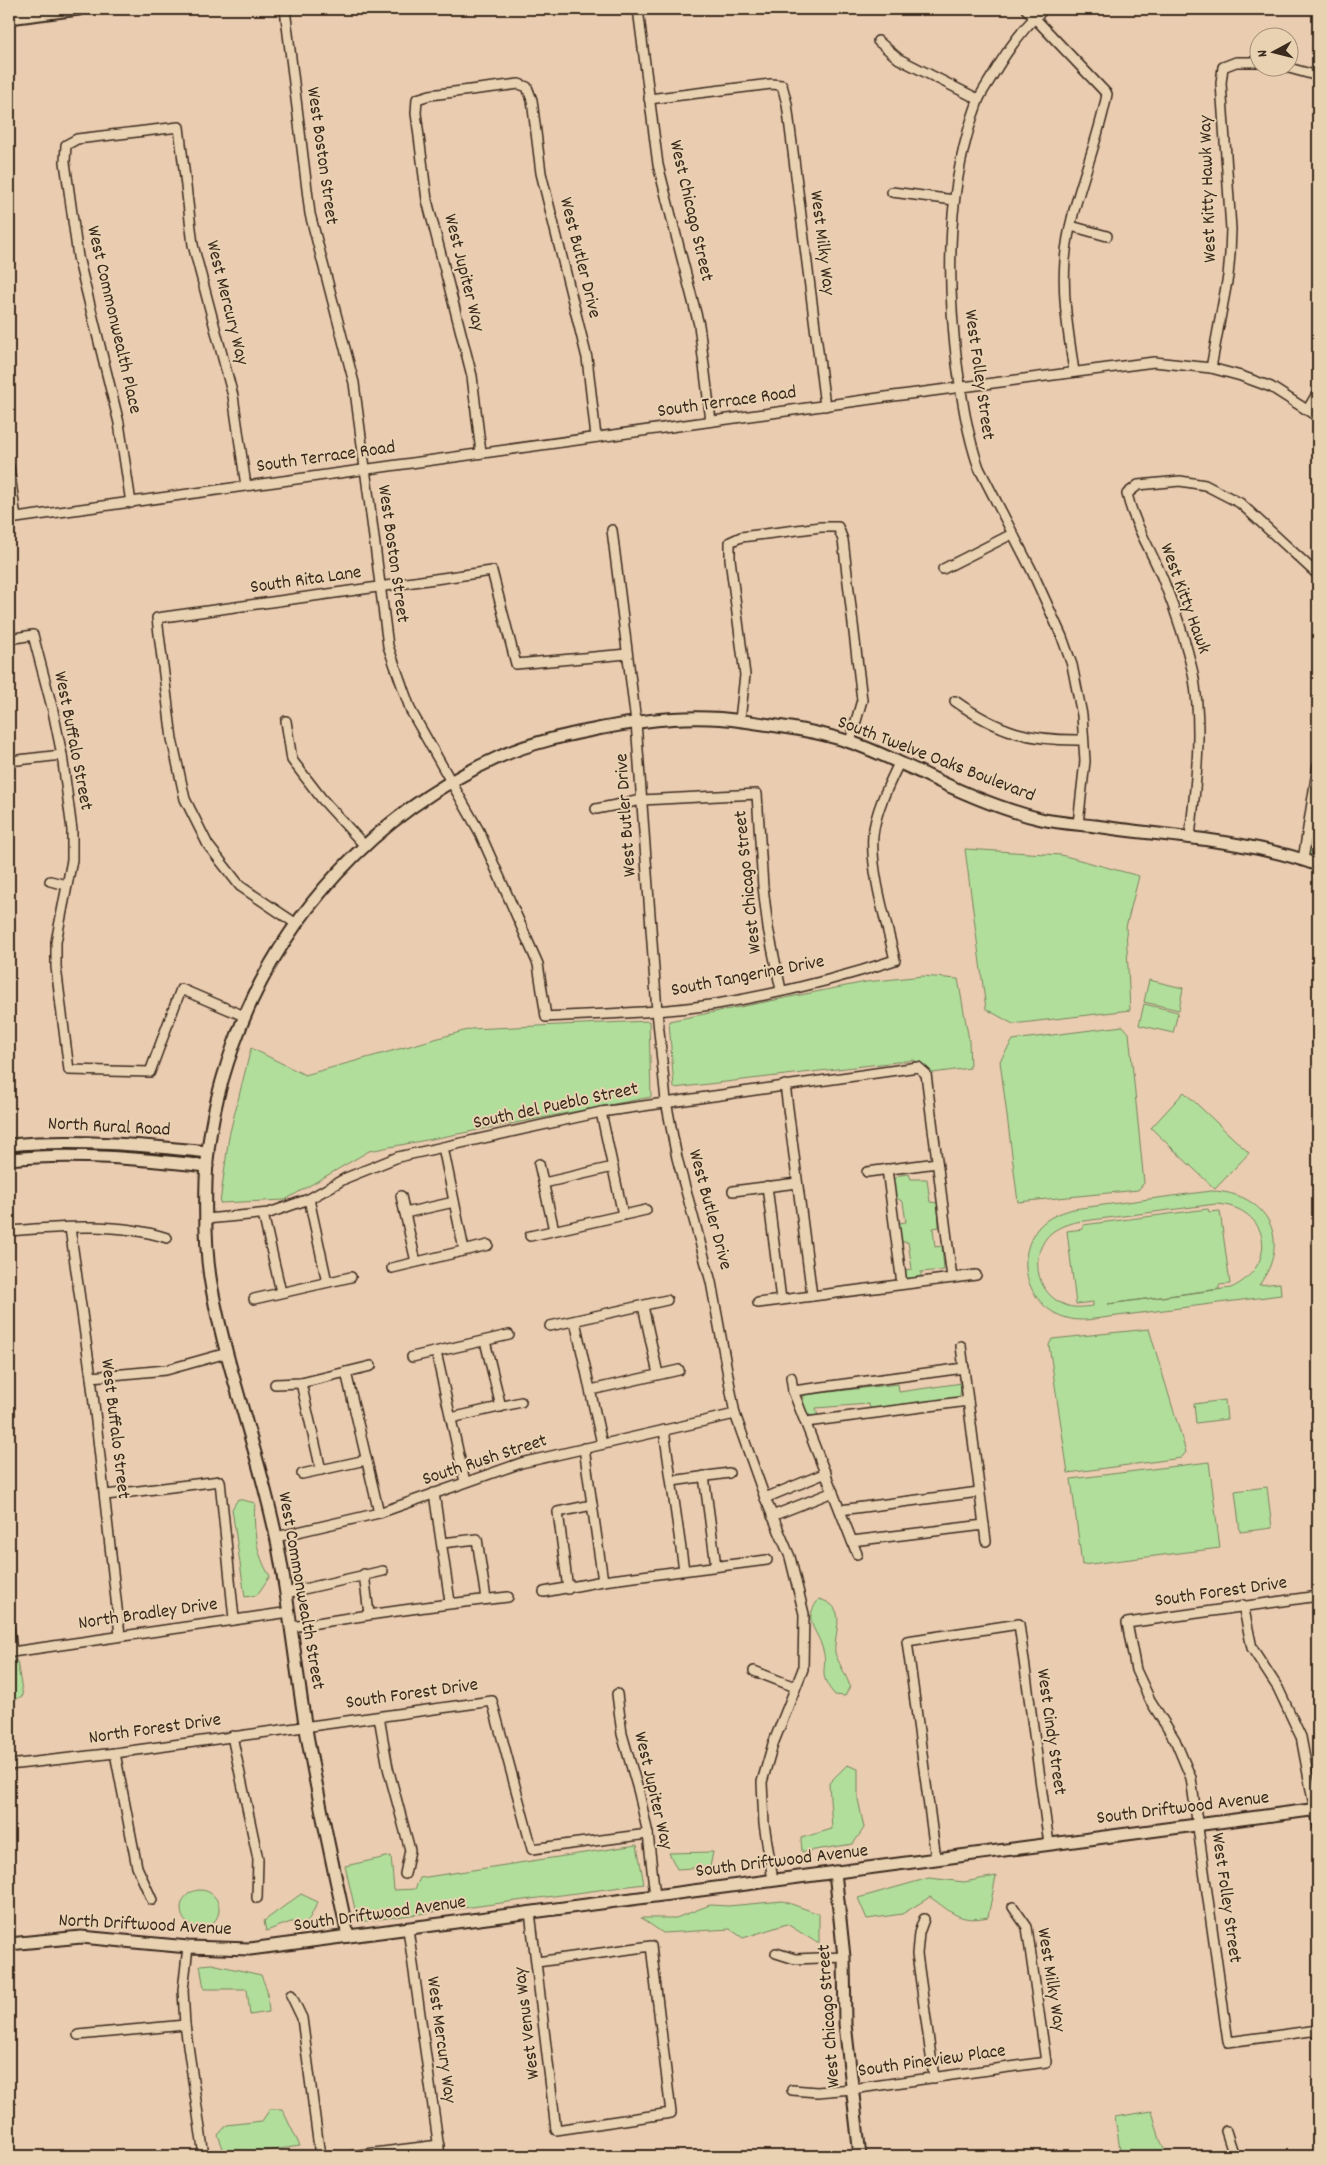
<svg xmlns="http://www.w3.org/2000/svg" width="1327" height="2165" viewBox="0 0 1327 2165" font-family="Dekko,sans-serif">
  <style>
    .green { fill: #b2de9b; stroke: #76845c; fill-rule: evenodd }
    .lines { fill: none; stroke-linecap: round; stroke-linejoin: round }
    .minor-casing { stroke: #3b2a1e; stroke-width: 12 }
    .tertiary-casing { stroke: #3b2a1e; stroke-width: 15 }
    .minor { stroke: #e9d2b2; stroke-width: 9 }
    .tertiary { stroke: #e9d2b2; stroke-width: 11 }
    .labels { text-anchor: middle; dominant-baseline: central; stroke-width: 4; stroke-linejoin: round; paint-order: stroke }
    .street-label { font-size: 19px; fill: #3b2a1e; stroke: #e9d2b2 }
  </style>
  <rect width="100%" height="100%" fill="#eaccb1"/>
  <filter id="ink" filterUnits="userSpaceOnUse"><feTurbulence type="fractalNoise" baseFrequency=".02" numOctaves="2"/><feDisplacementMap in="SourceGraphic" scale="10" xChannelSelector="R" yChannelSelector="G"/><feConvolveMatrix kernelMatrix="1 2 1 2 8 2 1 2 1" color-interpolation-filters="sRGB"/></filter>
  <g filter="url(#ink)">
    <g class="green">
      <polygon points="1318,765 1318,865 1303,860"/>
      <polygon points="965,849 1061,855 1139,876 1126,927 1130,1010 1013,1024 986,1009"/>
      <polygon points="923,976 958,979 969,1040 970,1068 932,1073 914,1060 674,1088 669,1021 866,982"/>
      <polygon points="1149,980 1183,988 1179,1010 1144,1002"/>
      <polygon points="1144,1004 1178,1012 1173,1033 1139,1025"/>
      <polygon points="649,1021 651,1097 369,1151 285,1200 220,1203 229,1136 251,1048 305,1075 471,1029"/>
      <polygon points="1123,1026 1129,1033 1144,1183 1138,1190 1018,1202 1000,1061 1013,1040"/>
      <polygon points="1184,1092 1249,1153 1215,1189 1151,1128"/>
      <polygon points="909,1174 911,1179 927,1179 930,1202 938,1203 939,1227 933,1228 935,1247 942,1246 944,1270 921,1272 921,1280 911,1281 904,1275 905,1270 912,1269 908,1242 901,1242 899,1223 906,1222 903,1202 895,1197 892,1180 900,1175"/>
      <path d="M1211,1191C1267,1192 1293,1240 1259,1285L1280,1283L1281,1295L1086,1320C1080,1320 1073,1320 1067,1318C1027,1307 1013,1258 1039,1227C1048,1217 1060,1213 1073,1209ZM1216,1204C1270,1207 1280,1265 1231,1288L1108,1304L1219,1289V1285L1230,1284L1220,1211L1209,1212L1208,1209L1083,1225V1229L1067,1231L1076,1304L1093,1302V1306C1083,1307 1073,1309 1063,1304C1035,1292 1029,1253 1051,1233C1059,1227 1067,1224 1076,1222Z"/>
      <polygon points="1149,1329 1186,1452 1181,1458 1068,1473 1049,1345 1052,1339"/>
      <polygon points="962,1383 959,1400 871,1409 868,1404 816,1408 818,1417 811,1416 803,1408 804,1395 898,1384 899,1392"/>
      <polygon points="1225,1400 1227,1419 1196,1423 1194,1404"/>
      <polygon points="1209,1462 1220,1548 1082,1565 1071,1479"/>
      <polygon points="1267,1487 1272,1528 1240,1532 1235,1491"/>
      <path d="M238,1499L255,1503C253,1528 256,1555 270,1576L257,1595L245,1597L232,1509Z"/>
      <path d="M819,1599C850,1607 833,1632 835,1653C836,1657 848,1680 850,1686L845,1696L835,1695C815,1672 830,1669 822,1647C820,1638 813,1630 811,1621C810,1612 814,1606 819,1599Z"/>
      <polygon points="9,1657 17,1661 23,1696 9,1702"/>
      <polygon points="847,1765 858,1769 858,1799 864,1828 853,1844 802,1852 801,1838 832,1829 829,1783"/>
      <polygon points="637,1845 644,1884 358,1922 345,1866 391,1856 394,1890 415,1889 420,1878"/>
      <polygon points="713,1852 710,1867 677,1869 669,1853"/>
      <path d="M996,1876L988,1917C959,1923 953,1913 930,1897L902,1914L867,1919L858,1898L929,1878L964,1882Z"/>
      <circle cx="200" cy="1909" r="19"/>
      <polygon points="301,1894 318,1902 307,1923 291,1922 266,1931 264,1921"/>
      <polygon points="783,1901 819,1914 819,1944 787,1924 743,1938 730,1929 663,1933 641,1918 676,1918 710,1905 728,1906"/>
      <polygon points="212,1964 261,1975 267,1990 269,2012 250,2015 247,1989 204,1989 200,1965"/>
      <polygon points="270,2109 282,2109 300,2146 237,2155 224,2151 218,2135 227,2125 262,2121"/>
      <polygon points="1152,2111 1160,2140 1168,2156 1121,2156 1115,2117"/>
    </g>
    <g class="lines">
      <g class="minor-casing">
        <g id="minor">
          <path d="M285,9L310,214L354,383L388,646L411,711L479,831L538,964L546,1017C603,1014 661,1013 717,1004C777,994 838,979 895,960C887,925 870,870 873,835C876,810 888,786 899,763"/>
          <polyline points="638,9 658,165 699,325 711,421"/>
          <path d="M1026,9L1107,94C1097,150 1069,205 1065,261C1062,299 1069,335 1074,372"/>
          <path d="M1044,9C1022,28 1006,52 991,78C987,85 981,93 978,101C947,185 946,275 957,364C962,399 967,434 979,468L1032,571L1062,637L1072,665L1082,715L1085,761L1078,824"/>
          <polyline points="878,41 899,59 978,99"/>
          <polyline points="1289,68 1318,76"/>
          <polyline points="649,99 771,84 782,85 787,104 825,406"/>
          <polyline points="892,192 954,200"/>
          <polyline points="1071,226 1107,236"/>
          <polyline points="1211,368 1228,276 1230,254 1231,229 1221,83 1223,67 1236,62 1260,62"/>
          <polyline points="1308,409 1318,392"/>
          <polyline points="481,453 472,376 427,200 416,113 417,99 430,95 519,84 527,87 532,100 541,173 587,358 596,437"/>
          <polyline points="9,467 16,518"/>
          <polyline points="131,503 119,423 78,257 65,162 66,145 77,139 179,127 193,245 233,396 246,486"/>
          <polyline points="9,519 886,397 1154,362 1211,368 1241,376 1271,387 1318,417"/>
          <polyline points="612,530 636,722 657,1011 666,1101 677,1158 711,1282 735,1414 765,1498 790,1557 804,1614 803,1669 773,1744 762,1782 764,1824 773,1880"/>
          <polyline points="943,569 1012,534"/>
          <polyline points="9,639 33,635 53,711 62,755 72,830 72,860 56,942 56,967 69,1070 150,1072 181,989 244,1016"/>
          <path d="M955,701C999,732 1030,741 1083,740"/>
          <polyline points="740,720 745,675 730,559 730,542 741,537 821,527 838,527 843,540 862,700 850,742"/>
          <polyline points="286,721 292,760 322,799 365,846"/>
          <polyline points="9,761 62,755"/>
          <polyline points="596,809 642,800 757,794 763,887 768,928 781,990"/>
          <path d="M1190,837C1196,783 1203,727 1193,673C1186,642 1176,612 1164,582C1153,553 1134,525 1127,494L1138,485L1180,481L1205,485L1240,503L1318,575"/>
          <polyline points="1303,860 1318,765"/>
          <polyline points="50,881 67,885"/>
          <polyline points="295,923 240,886 208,845 185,799 172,739 157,618 492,571 516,664 627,654"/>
          <polyline points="785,1085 812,1296"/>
          <polyline points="601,1112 623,1215"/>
          <polyline points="443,1147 464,1250"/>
          <polyline points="539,1164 554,1230"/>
          <polyline points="887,1169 902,1284"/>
          <polyline points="867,1172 937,1163"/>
          <polyline points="544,1183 613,1167"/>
          <polyline points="767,1186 781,1300"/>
          <polyline points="733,1191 797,1183"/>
          <polyline points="401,1196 416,1262"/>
          <polyline points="309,1199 327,1282"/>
          <polyline points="405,1213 454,1202"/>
          <polyline points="263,1214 281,1292"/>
          <polyline points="206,1219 269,1213 309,1199 346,1178 398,1157 601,1112 918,1067 926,1074 952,1278"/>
          <polyline points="70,1228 91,1377 120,1635"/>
          <path d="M9,1231C60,1227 118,1222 167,1238"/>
          <polyline points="530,1236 646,1210"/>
          <polyline points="392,1268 488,1245"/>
          <polyline points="254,1299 351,1277"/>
          <polyline points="758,1303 976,1275"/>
          <polyline points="643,1306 658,1374"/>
          <polyline points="575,1321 602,1444"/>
          <polyline points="550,1326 667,1300"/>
          <polyline points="485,1341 501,1407"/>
          <polyline points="961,1346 986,1541"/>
          <polyline points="436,1352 465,1482"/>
          <polyline points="412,1357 509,1335"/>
          <polyline points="346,1372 379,1513"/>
          <polyline points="91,1377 166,1370 227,1353"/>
          <polyline points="791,1377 793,1391 857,1554"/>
          <polyline points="301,1383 321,1470"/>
          <polyline points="275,1384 301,1383 371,1366"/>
          <polyline points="591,1390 679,1370"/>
          <polyline points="793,1391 964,1368"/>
          <polyline points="451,1418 521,1402"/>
          <polyline points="806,1422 968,1401"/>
          <polyline points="664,1430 684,1570"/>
          <polyline points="584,1448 603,1581"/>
          <polyline points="302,1474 366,1460"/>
          <polyline points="704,1476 716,1566"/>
          <polyline points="672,1481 729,1473"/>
          <polyline points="434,1493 450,1602"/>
          <polyline points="106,1495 220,1481 234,1619"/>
          <polyline points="765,1498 826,1473"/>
          <polyline points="840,1510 979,1492"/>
          <polyline points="772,1516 833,1492"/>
          <polyline points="276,1537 379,1513 521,1463 735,1414"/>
          <polyline points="852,1541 984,1525"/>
          <polyline points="442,1543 477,1539 486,1599"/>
          <polyline points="364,1574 369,1614"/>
          <polyline points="568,1589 558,1512 592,1505"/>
          <polyline points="544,1592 603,1581 767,1560"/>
          <polyline points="286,1593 383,1571"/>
          <polyline points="1318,1596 1127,1623 1136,1670 1150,1700 1175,1740 1191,1778 1228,2042 1318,2030"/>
          <polyline points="1243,1605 1252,1648 1278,1688 1301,1737 1318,1827"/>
          <polyline points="9,1627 12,1652 290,1612"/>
          <path d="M292,1627C365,1615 435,1605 508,1597"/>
          <polyline points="754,1671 795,1687"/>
          <polyline points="617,1694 622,1734 639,1793 648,1834 655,1896"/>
          <polyline points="379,1717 388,1768 410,1850 405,1874"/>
          <polyline points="232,1736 258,1859 257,1898"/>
          <polyline points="115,1753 137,1867 152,1900"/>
          <polyline points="9,1765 115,1753 492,1701 532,1849 648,1834"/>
          <polyline points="936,1859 907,1641 1019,1624 1049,1844"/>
          <polyline points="530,1912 556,2130 671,2113 651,1946 537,1962"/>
          <polyline points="924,1919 919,1933 917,1954 934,2078"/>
          <polyline points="408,1929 440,2156"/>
          <polyline points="188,1947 183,1990 185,2025 204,2156"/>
          <polyline points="776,1953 795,1959 844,1957"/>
          <polyline points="291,1995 302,2018 320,2156"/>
          <polyline points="78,2035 185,2025"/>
          <polyline points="792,2090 817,2092 852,2089 1046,2062 1027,1927 1013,1907"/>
          <polyline points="1226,2131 1234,2156"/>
          <polyline points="350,2156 439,2145"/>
        </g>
      </g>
      <g class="tertiary-casing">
        <g id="tertiary">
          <polyline points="9,18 79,9"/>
          <path d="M9,1145C76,1139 142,1145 208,1152"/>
          <path d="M9,1159C75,1152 141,1159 207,1166"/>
          <polyline points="835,1872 844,1957 845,2024 860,2156"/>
          <path d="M348,1936C333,1865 317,1795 305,1723C295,1663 289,1602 277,1541C260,1456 228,1374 212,1289C205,1254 205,1216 206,1181C207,1133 218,1088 234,1044C279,917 376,812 499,757C532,742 568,735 603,728C650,719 696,714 743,721C779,726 816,731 850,742C874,750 897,762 920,772C958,791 999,809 1041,819C1058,823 1077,824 1095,826C1170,837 1246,839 1318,865"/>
          <polyline points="9,1944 81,1937 188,1947 250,1949 1318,1809"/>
        </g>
      </g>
      <use href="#minor" class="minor"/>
      <use href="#tertiary" class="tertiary"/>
    </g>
  </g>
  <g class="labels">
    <g class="street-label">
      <text transform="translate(321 156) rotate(82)">West Boston Street</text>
      <text transform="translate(1209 189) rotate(-92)">West Kitty Hawk Way</text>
      <text transform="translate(690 211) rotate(77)">West Chicago Street</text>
      <text transform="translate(821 243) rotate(83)">West Milky Way</text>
      <text transform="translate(579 258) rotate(76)">West Butler Drive</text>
      <text transform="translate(463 273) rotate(76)">West Jupiter Way</text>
      <text transform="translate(226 303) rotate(76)">West Mercury Way</text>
      <text transform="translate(113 320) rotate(77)">West Commonwealth Place</text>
      <text transform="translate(978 375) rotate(82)">West Folley Street</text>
      <text transform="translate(727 403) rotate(-8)">South Terrace Road</text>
      <text transform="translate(326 458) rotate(-8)">South Terrace Road</text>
      <text transform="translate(392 554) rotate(82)">West Boston Street</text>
      <text transform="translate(306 581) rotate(-8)">South Rita Lane</text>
      <text transform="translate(1184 599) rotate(70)">West Kitty Hawk</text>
      <text transform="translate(72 741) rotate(79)">West Buffalo Street</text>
      <text transform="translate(936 760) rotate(21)">South Twelve Oaks Boulevard</text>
      <text transform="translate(627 815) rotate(-94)">West Butler Drive</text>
      <text transform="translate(749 882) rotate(-96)">West Chicago Street</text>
      <text transform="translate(748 977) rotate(-11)">South Tangerine Drive</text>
      <text transform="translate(556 1107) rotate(-12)">South del Pueblo Street</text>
      <text transform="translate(109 1128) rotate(3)">North Rural Road</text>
      <text transform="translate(709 1210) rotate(75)">West Butler Drive</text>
      <text transform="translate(114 1429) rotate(83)">West Buffalo Street</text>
      <text transform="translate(485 1461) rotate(-18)">South Rush Street</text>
      <text transform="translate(300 1591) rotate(80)">West Commonwealth Street</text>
      <text transform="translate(1221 1593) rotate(-8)">South Forest Drive</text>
      <text transform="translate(148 1615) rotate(-8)">North Bradley Drive</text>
      <text transform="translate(412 1695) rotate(-8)">South Forest Drive</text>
      <text transform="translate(155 1730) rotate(-8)">North Forest Drive</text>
      <text transform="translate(1050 1732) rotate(82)">West Cindy Street</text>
      <text transform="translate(652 1791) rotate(77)">West Jupiter Way</text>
      <text transform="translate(1183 1809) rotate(-7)">South Driftwood Avenue</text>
      <text transform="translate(782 1862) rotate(-7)">South Driftwood Avenue</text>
      <text transform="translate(1225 1898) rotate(82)">West Folley Street</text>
      <text transform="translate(380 1915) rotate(-8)">South Driftwood Avenue</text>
      <text transform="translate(145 1926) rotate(3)">North Driftwood Avenue</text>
      <text transform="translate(1050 1980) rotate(81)">West Milky Way</text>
      <text transform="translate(830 2016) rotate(-94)">West Chicago Street</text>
      <text transform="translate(528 2023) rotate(-97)">West Venus Way</text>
      <text transform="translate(440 2040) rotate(82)">West Mercury Way</text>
      <text transform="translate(932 2062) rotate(-8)">South Pineview Place</text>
    </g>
  </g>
  <rect width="1327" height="2165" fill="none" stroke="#e9d2b2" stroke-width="30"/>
  <rect x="15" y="15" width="1297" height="2135" fill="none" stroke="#3b2a1e" stroke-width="2" filter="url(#ink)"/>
  <g transform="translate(1274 52) rotate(263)"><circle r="24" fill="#e9d2b2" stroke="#a38f77"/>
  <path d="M0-4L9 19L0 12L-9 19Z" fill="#3b2a1e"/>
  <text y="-8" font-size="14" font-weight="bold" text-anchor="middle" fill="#3b2a1e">N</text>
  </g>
</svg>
